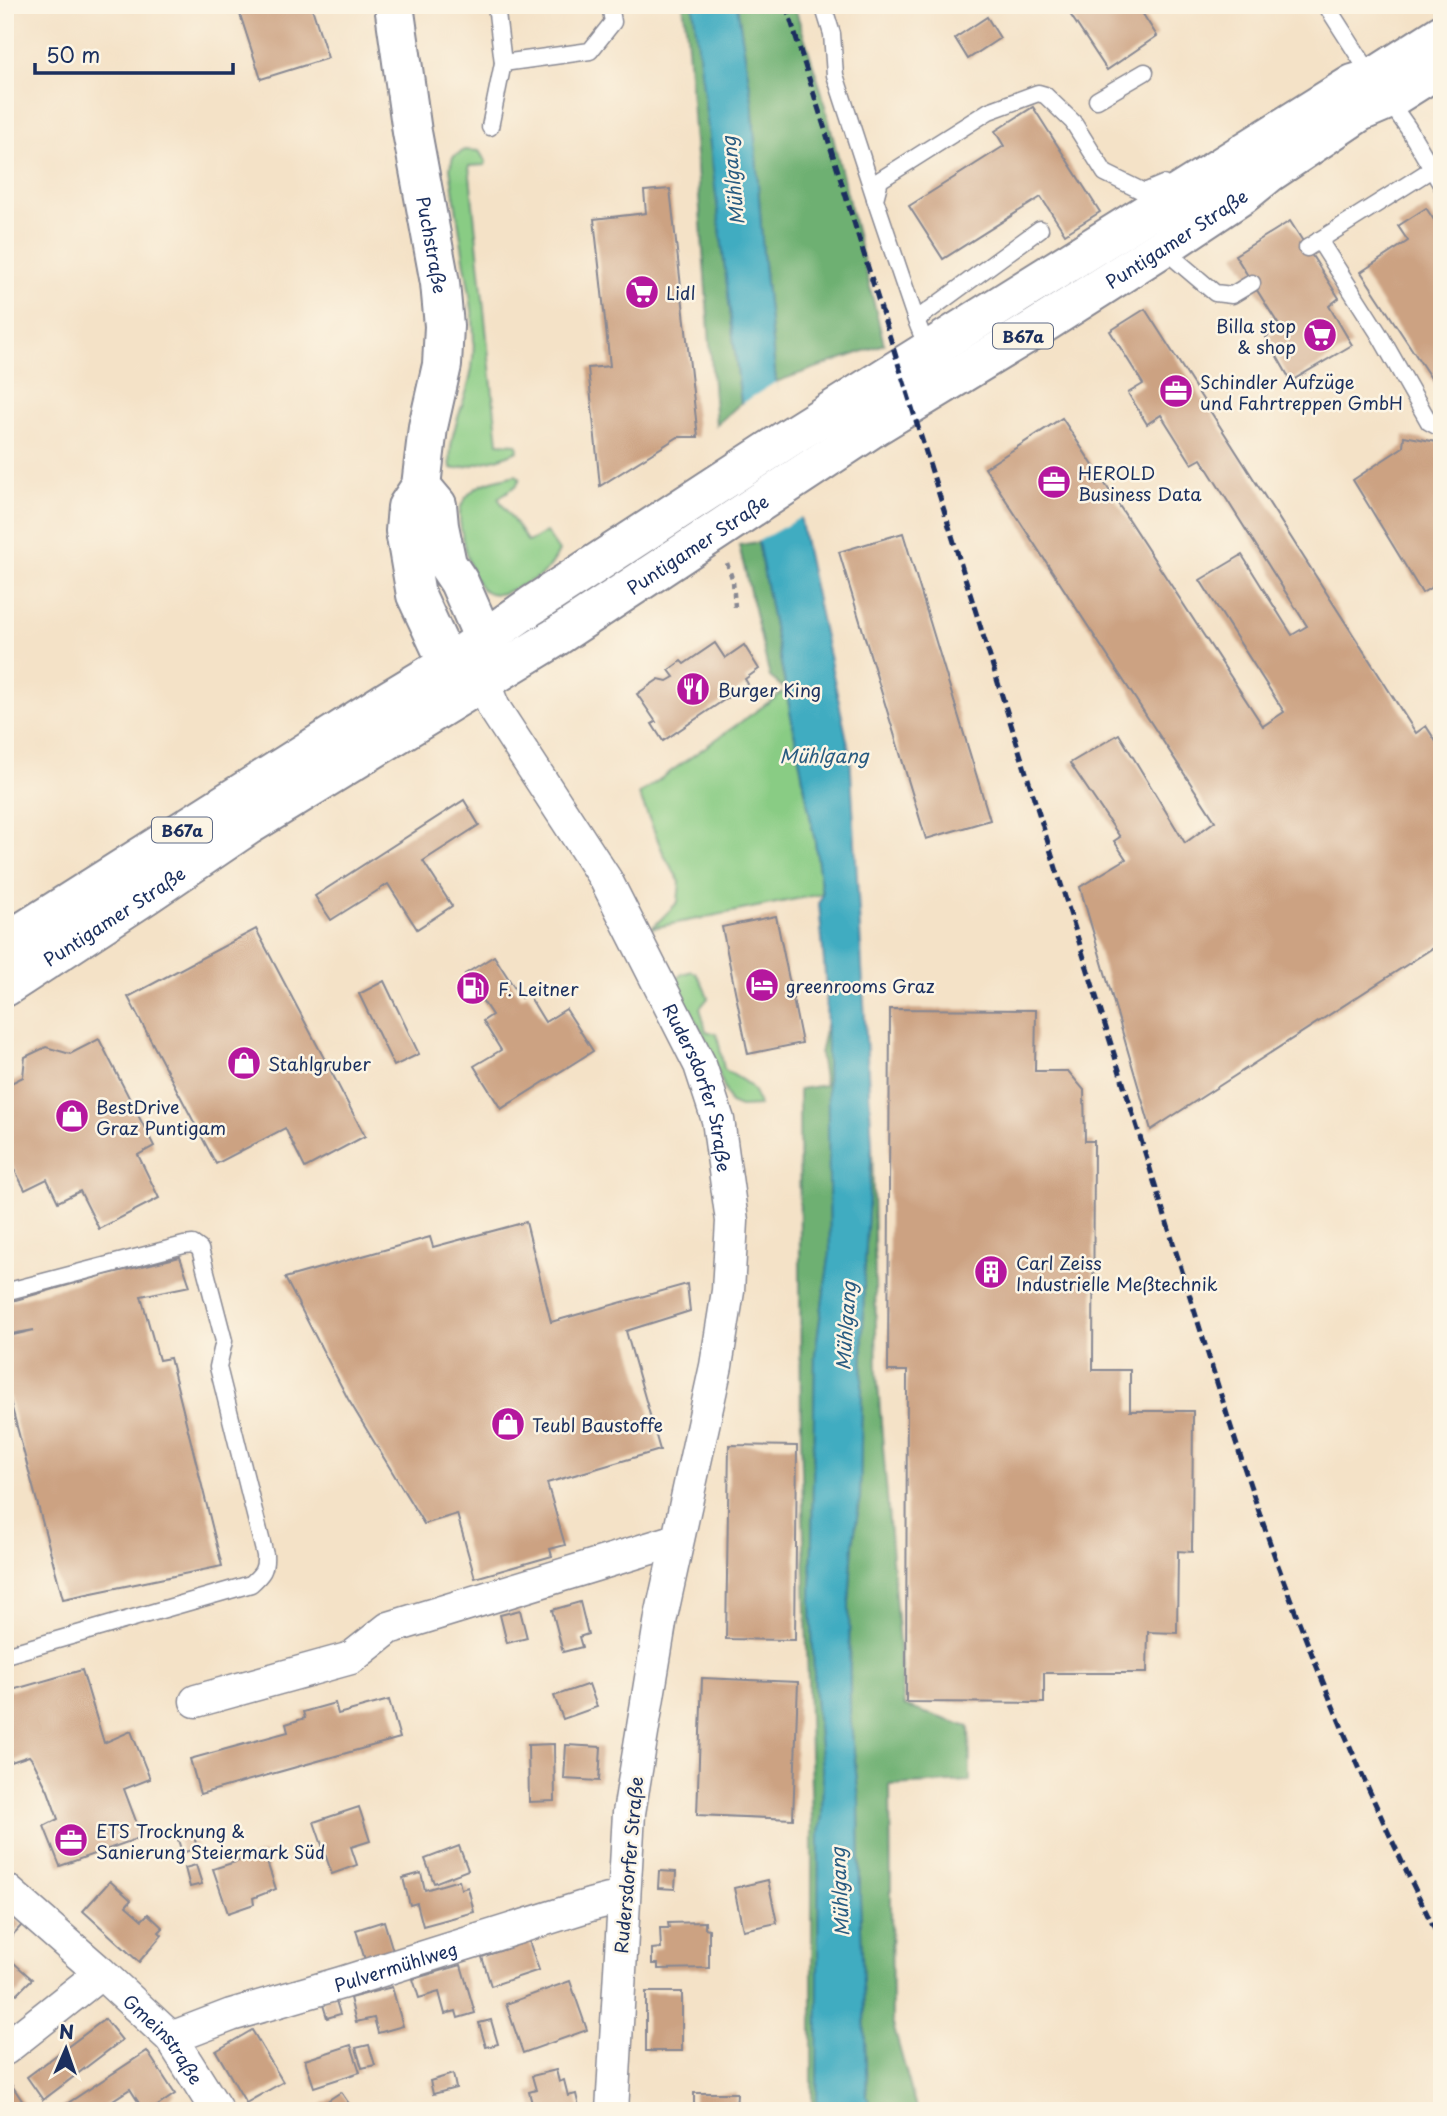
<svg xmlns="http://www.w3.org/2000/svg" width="1447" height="2116" viewBox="0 0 1447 2116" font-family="'Playpen Sans',sans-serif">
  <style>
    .green { fill: #89cc84; stroke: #527e71; stroke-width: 2 }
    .forest { fill: #6eb072; stroke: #447068; stroke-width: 2 }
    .water { fill: #41acc1; stroke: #2e6e90; stroke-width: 2 }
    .pier { fill: #f4e2c7 }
    .building { fill: #cca282 }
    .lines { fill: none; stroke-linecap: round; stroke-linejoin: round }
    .lane-casing { stroke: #888892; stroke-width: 19 }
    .street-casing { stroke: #888892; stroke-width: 35 }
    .secondary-casing { stroke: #888892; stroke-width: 42 }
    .primary-casing { stroke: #888892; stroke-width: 42 }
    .path { stroke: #888892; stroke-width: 4.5; stroke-dasharray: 5 5; stroke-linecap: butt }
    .lane { stroke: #fff; stroke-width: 16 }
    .street { stroke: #fff; stroke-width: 32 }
    .secondary { stroke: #fff; stroke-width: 38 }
    .primary { stroke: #fff; stroke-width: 38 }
    .rail { stroke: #1b2f5e; stroke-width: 5; stroke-dasharray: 10 5; stroke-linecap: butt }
    .labels { text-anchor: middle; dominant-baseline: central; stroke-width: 5; stroke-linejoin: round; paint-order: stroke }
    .shield { fill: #fcf5e5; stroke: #5e6a86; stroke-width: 2 }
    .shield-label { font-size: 16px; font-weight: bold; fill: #1b2f5e }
    .street-label { font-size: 18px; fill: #1b2f5e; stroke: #fcf5e5 }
    .poi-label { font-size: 18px; fill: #1b2f5e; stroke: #fcf5e5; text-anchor: start }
    .water-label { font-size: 19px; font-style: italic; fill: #285b81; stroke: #fcf5e5 }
  </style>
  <rect width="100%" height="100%" fill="#fcf5e5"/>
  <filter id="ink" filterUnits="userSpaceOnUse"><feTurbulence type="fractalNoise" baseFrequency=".0143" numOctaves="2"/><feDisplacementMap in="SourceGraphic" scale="14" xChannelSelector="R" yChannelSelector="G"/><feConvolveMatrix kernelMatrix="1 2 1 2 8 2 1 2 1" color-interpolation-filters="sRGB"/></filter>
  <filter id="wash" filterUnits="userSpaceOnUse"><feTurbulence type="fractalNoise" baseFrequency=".00686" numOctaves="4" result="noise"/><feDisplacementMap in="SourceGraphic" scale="28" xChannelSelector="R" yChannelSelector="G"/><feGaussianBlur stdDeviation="1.57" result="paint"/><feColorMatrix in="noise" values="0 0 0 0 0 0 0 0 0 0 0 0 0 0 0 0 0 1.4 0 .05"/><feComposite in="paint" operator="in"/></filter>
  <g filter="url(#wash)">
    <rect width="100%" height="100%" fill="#f4e2c7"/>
    <g class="green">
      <path d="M465,150L479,151L486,162L485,165L469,166L498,443L517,444L518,451L500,458L456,469L451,468C446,433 468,401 472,367C477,333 471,299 465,265C460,233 455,201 450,168L453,157Z"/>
      <path d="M516,475L520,478L517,485L498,498L528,542L546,532L559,551C549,572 541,577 520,586C509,591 497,598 485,591C470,583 458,526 460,511C461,504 466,497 471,492C483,481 501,479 516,475Z"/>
      <polygon points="786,690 815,842 822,894 652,928 678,902 680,882 664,855 639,794"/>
      <path d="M692,971C701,976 704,989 708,998L700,1008L706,1031L717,1034L724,1069C742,1082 754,1081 759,1106L740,1107L730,1103L705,1037L674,982L682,974Z"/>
    </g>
    <g class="forest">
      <polygon points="683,5 693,5 697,33 741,403 716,425 687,34"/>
      <polygon points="737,5 794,5 822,93 884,344 776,382 763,253 752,100"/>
      <polygon points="758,542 786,690 770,677 739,545"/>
      <polygon points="827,1021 830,1252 815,1353 811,1605 815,1697 823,1778 822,1817 819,1832 818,2111 812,2111 812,1823 801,1436 799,1089 825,1085 820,1054"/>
      <polygon points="872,1144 877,1373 904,1706 969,1727 970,1781 890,1785 892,2021 917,2111 873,2111 867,2097 860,1899 859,1800 850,1714 849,1603 853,1544 860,1498 864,1279"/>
    </g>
    <polygon class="water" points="693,5 737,5 752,100 763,253 776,382 806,549 850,754 872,1144 864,1279 860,1498 853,1544 849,1603 850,1714 859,1800 860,1899 867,2097 873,2111 818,2111 817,2108 819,1832 822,1817 823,1778 815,1697 811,1605 815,1353 830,1252 826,986 819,903 822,894 815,842 758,542"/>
    <polygon class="pier" points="776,382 784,405 803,516 755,543 738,406"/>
    <g id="blocks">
      <g class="building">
        <polygon points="237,5 311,5 328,58 261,79"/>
        <polygon points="1064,5 1137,5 1157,36 1107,70"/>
        <polygon points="987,17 1000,38 968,59 955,38"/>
        <polygon points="1033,107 1100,212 1065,234 1041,197 943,259 909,206 1004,146 995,131"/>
        <polygon points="670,189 698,437 678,437 600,486 588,368 610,366 594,219 646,213 644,191"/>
        <polygon points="1426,208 1442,232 1442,395 1361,272 1408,241 1398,226"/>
        <polygon points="1290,221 1339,298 1329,306 1352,345 1291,381 1266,337 1280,327 1235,255"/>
        <polygon points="1145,309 1416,733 1426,726 1442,751 1442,942 1151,1130 1080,887 1126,859 1114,841 1120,837 1070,763 1119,734 1185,843 1215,821 985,468 1062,418 1263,726 1284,712 1200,580 1242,555 1292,635 1307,626 1201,459 1192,464 1161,415 1147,424 1128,393 1143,384 1110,331"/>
        <polygon points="1404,436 1442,443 1442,581 1422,593 1353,480 1403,447"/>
        <polygon points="903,533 990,820 926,839 839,552"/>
        <polygon points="715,643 725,658 744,645 759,669 745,679 748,684 663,741 652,724 656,722 637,694 659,679 667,681 674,677 669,670 681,661 684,664"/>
        <polygon points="464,800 479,825 423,861 452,906 417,929 388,884 331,920 315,896"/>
        <polygon points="776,916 802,1043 748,1054 722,927"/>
        <polygon points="256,929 365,1136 305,1168 285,1128 216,1164 128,997"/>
        <polygon points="494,956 521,998 528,994 545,1022 566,1009 593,1051 501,1109 474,1066 501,1050 483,1021 492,1015 465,974"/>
        <polygon points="384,981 419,1054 394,1066 359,994"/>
        <polygon points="890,1009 1036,1010 1035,1071 1068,1071 1084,1090 1085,1141 1094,1141 1093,1370 1130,1370 1130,1411 1193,1411 1192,1552 1178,1551 1177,1633 1148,1632 1147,1673 1044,1673 1044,1703 906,1702 907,1371 888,1371"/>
        <polygon points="99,1039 154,1146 138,1155 159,1198 99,1229 80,1191 58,1202 47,1179 25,1190 5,1151 5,1086 23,1077 25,1057 46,1047 70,1054"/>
        <polygon points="526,1222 551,1322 687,1284 690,1311 626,1331 660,1450 547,1483 565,1545 550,1549 552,1556 475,1578 457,1514 424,1524 348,1399 285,1278 430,1237 433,1247"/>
        <polygon points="180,1257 190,1286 141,1296 159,1360 170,1358 222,1566 63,1599 5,1382 5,1337 34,1330 5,1335 5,1303 104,1275"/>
        <polygon points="729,1445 797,1446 795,1640 726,1639"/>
        <polygon points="580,1602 588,1634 579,1637 582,1647 563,1652 552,1610"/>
        <polygon points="520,1610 527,1638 507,1643 500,1615"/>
        <polygon points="82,1670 104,1743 131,1731 150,1779 124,1789 142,1837 60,1866 44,1826 58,1819 48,1791 33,1761 29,1756 5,1764 5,1692"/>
        <polygon points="702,1678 798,1682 793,1819 697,1815"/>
        <polygon points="589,1684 597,1707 563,1719 554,1696"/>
        <polygon points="389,1700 400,1738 200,1794 190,1759 288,1732 286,1724 305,1718 303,1712 335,1703 338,1714"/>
        <polygon points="554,1744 555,1801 529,1802 528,1745"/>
        <polygon points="566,1745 601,1747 599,1781 564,1779"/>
        <polygon points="359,1807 370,1841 351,1847 357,1865 332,1874 314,1822"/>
        <polygon points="193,1832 197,1848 182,1853 177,1836"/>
        <polygon points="459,1846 468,1870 434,1883 425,1859"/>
        <polygon points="264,1853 276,1889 253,1898 254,1904 228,1913 213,1869"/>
        <polygon points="196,1865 202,1884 190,1887 185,1868"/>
        <polygon points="659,1871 676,1872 675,1889 658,1888"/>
        <polygon points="421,1873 425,1890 459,1880 461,1889 468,1887 474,1912 423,1926 417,1903 410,1905 403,1878"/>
        <polygon points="768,1880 777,1923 743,1930 734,1888"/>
        <polygon points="110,1881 131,1900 126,1906 142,1920 148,1914 163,1928 159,1932 162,1935 139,1962 83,1911"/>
        <polygon points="5,1909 22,1925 5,1943"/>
        <polygon points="384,1921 393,1951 365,1960 356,1930"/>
        <polygon points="705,1922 705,1928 709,1929 709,1968 658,1969 658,1964 652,1964 652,1949 661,1948 660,1928 669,1928 668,1923"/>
        <polygon points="529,1941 539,1970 491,1986 482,1957"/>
        <polygon points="14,1963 32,1979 17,1994 5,1984 5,1973"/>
        <polygon points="461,1965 475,2013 458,2018 456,2011 445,2014 439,1992 419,1998 413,1979"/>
        <polygon points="570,1981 587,2030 523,2053 506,2004"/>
        <polygon points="392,1987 403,2026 378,2033 374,2018 356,2022 350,1998"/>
        <rect x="646" y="1992" width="36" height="59"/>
        <polygon points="334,1994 340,2014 327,2018 321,1998"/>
        <polygon points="105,2019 122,2040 43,2100 27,2077"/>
        <polygon points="491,2020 498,2044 486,2047 479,2023"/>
        <polygon points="252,2030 283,2082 246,2103 216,2051"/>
        <polygon points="351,2045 360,2072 314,2087 305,2060"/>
        <polygon points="369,2045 375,2065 362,2068 356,2048"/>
        <polygon points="147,2051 175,2094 150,2111 144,2111 130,2089 96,2111 56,2111"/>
        <polygon points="556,2070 559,2082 564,2080 568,2096 576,2094 580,2111 534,2111 529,2092 536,2090 532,2076"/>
        <polygon points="453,2074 456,2088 433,2094 430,2081"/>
        <polygon points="5,2075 29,2111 5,2111"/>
        <polygon points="341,2092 354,2111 312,2111"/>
        <polygon points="694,2093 737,2093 736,2111 694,2111"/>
      </g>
    </g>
  </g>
  <g filter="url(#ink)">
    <use href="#blocks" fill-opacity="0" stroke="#888892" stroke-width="2"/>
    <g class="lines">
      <g class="lane-casing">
        <g id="lane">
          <polyline points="823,5 832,34 835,75 875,198"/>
          <polyline points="1326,5 1372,77"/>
          <polyline points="503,63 590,51 613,22 610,5"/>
          <polyline points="1387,98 1408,128 1442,186"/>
          <polyline points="1097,100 1145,72"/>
          <polyline points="490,127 503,63 496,5"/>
          <polyline points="1319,240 1379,334 1429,422 1442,429"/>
          <polyline points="1162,248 1215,293 1232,295 1252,283"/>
          <polyline points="1307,248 1432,169"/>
          <polyline points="916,320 1040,229"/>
          <polyline points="928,350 916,320 875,199 880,180 989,111 1038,93 1045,95 1073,122 1105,173 1144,192 1163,184"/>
          <path d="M5,1292L184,1245L193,1244L200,1249L224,1341L218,1367L265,1555C266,1570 262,1574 251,1584L5,1655"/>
        </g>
      </g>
      <g class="street-casing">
        <g id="street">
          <path id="s1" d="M483,682L494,708L606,880L700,1065L718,1120L732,1221L728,1291L716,1366L661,1617L629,1813L612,2111"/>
          <polyline points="196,1701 351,1658 389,1628 677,1540"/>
          <path id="s2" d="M5,1889L101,1973L171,2038L217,2111"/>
          <path id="s3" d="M171,2038L231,2015L341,1983L590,1905L609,1900H623"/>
          <polyline points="5,2049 101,1973"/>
        </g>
      </g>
      <g class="secondary-casing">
        <g id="secondary">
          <path id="s4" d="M394,5L412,132L440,283L444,326L442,365L428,427L421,486L407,507L405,531L416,595L448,664L483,682L484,639L459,582L447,564L439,526L437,505L421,486"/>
        </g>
      </g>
      <g class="primary-casing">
        <g id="primary">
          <polyline points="5,943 390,699 448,664 531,606 793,435 1353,84 1373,78 1442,34"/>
          <path id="s5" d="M5,987L146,895L249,825L553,639L877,425L1038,327L1162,248L1242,195L1269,173L1360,112L1388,100L1442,66"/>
        </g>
      </g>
      <polyline class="path" points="727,563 733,581 735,607"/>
      <use href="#lane" class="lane"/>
      <use href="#street" class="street"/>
      <use href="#secondary" class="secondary"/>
      <use href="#primary" class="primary"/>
      <path class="rail" d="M786,5L1207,1351C1225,1408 1243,1466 1263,1523C1313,1667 1374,1808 1442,1944"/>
    </g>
  </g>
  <defs>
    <g id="supermarket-disc" transform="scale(1.75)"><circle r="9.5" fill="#b5179e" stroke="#fcf5e5"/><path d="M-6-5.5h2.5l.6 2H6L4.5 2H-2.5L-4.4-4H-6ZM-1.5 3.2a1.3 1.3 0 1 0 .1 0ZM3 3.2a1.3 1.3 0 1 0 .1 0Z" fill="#fff"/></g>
    <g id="office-disc" transform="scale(1.75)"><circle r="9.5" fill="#b5179e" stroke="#fcf5e5"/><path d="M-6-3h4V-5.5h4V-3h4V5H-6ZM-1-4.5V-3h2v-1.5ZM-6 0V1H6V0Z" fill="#fff"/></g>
    <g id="restaurant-disc" transform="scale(1.75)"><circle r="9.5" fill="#b5179e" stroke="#fcf5e5"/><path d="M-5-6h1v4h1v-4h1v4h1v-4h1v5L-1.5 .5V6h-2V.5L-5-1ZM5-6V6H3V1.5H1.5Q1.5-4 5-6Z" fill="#fff"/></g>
    <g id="hotel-disc" transform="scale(1.75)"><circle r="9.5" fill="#b5179e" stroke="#fcf5e5"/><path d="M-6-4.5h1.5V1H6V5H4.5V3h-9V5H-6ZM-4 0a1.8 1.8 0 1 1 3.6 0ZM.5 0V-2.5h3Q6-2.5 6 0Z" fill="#fff"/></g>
    <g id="fuel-disc" transform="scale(1.75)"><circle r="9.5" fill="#b5179e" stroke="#fcf5e5"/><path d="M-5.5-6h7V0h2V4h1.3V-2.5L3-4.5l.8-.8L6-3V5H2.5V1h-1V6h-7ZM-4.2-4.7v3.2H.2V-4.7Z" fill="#fff"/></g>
    <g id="shop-disc" transform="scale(1.75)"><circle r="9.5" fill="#b5179e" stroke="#fcf5e5"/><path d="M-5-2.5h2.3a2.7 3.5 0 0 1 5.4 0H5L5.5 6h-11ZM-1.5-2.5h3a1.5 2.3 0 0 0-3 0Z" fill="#fff"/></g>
    <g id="building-disc" transform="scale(1.75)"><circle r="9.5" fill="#b5179e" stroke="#fcf5e5"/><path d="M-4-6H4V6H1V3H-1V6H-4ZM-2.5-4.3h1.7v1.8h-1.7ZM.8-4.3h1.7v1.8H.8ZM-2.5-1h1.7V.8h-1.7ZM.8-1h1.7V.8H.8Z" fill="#fff"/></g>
  </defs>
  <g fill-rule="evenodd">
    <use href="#supermarket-disc" x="642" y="292"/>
    <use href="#supermarket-disc" x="1320" y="335"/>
    <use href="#office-disc" x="1176" y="391"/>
    <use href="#office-disc" x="1054" y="482"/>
    <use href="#restaurant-disc" x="693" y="689"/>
    <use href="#hotel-disc" x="762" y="985"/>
    <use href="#fuel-disc" x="473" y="988"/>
    <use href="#shop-disc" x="244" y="1063"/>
    <use href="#shop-disc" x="72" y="1116"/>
    <use href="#building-disc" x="991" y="1272"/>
    <use href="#shop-disc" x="508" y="1424"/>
    <use href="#office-disc" x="71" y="1840"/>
  </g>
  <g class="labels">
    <g class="shield">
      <rect x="993" y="323.5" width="60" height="25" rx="5"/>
      <rect x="152" y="817.5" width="60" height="25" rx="5"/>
    </g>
    <g class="shield-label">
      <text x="1023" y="336">B67a</text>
      <text x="182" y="830">B67a</text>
    </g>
    <g class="street-label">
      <text stroke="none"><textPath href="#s5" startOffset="1390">Puntigamer Straße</textPath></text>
      <text stroke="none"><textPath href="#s4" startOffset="243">Puchstraße</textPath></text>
      <text stroke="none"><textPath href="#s5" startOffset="822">Puntigamer Straße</textPath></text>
      <text stroke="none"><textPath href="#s5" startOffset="130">Puntigamer Straße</textPath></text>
      <text stroke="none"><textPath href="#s1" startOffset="462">Rudersdorfer Straße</textPath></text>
      <text transform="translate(628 1865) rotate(-85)">Rudersdorfer Straße</text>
      <text stroke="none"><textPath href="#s3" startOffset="236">Pulvermühlweg</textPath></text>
      <text stroke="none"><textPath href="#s2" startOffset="219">Gmeinstraße</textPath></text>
    </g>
    <g class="poi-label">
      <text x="666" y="292">Lidl</text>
      <text x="1296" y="325" text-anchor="end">Billa stop<tspan x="1296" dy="21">&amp; shop</tspan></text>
      <text x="1200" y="381">Schindler Aufzüge<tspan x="1200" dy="21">und Fahrtreppen GmbH</tspan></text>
      <text x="1078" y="472">HEROLD<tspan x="1078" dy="21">Business Data</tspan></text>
      <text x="718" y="689">Burger King</text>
      <text x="786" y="985">greenrooms Graz</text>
      <text x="498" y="988">F. Leitner</text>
      <text x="268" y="1063">Stahlgruber</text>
      <text x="96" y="1106">BestDrive<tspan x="96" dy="21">Graz Puntigam</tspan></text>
      <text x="1016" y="1262">Carl Zeiss<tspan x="1016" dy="21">Industrielle Meßtechnik</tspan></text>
      <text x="532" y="1424">Teubl Baustoffe</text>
      <text x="96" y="1830">ETS Trocknung &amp;<tspan x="96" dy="21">Sanierung Steiermark Süd</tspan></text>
    </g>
    <g class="water-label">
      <text transform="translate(732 181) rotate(-96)">Mühlgang</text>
      <text x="824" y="755">Mühlgang</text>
      <text transform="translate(845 1326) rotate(-86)">Mühlgang</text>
      <text transform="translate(839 1892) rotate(-93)">Mühlgang</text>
    </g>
  </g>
  <rect width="1447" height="2116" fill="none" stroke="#fcf5e5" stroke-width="28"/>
  <g transform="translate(66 2049) rotate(2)" stroke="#fcf5e5" stroke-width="5" paint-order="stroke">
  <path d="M0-5L12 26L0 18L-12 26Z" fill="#1b2f5e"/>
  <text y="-10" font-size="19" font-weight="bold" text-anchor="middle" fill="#1b2f5e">N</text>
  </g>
  <path d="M35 63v10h198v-10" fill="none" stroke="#1b2f5e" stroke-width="3.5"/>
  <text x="46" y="63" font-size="21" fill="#1b2f5e" stroke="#fcf5e5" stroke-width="5" paint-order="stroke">50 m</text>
</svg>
